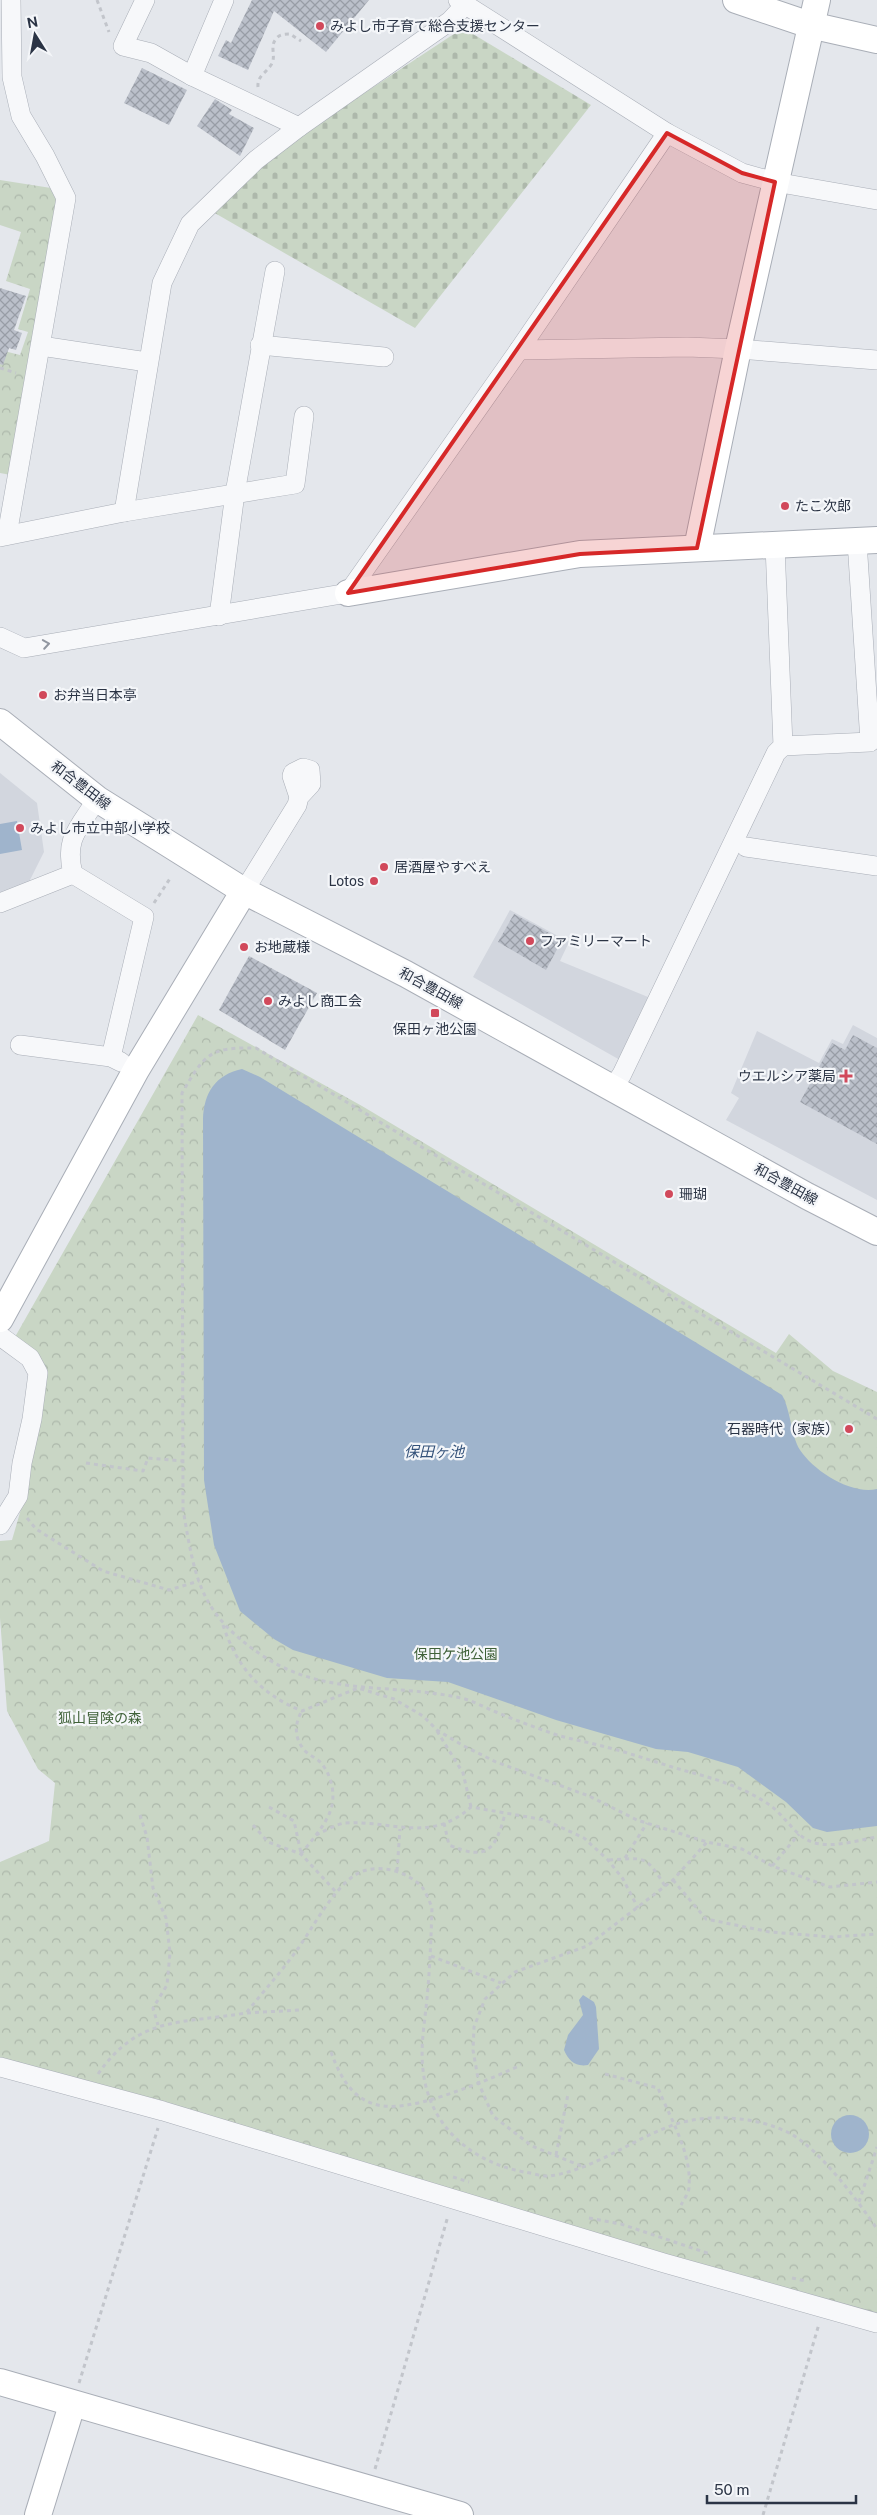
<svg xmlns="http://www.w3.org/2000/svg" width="877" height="2515" viewBox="0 0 877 2515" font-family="'Public Sans','Noto Sans JP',sans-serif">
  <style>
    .built { fill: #d2d6de }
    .forest { fill: url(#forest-crowns) }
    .cemetery { fill: url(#cemetery-stones) }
    .water { fill: #9fb4cc }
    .building { fill: url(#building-cross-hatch) }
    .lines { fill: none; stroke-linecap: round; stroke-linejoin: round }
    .street-casing { stroke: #a9aeb7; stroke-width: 20 }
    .secondary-casing { stroke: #a9aeb7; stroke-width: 28 }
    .path { stroke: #c2c5cb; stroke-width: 3; stroke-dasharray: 4 4; stroke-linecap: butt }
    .street { stroke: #f7f8fa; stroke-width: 19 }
    .secondary { stroke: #fff; stroke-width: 26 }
    .oneway { stroke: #9196a0 }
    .marked { fill: #d62828; fill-opacity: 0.2; stroke: #d62828; stroke-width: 4; stroke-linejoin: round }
    .poi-dot { fill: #d1495b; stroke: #f4f6f9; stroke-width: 2 }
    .labels { text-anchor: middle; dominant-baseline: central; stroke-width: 4.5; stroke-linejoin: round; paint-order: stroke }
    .poi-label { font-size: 14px; fill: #2b3445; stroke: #f4f6f9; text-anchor: start }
    .street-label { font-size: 14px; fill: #2b3445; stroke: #f4f6f9 }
    .park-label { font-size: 14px; fill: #3f6138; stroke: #f4f6f9 }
    .water-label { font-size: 15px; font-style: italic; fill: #34527a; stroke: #f4f6f9 }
  </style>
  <defs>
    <pattern id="forest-crowns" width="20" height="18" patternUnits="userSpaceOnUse" patternTransform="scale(1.25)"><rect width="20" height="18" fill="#c9d6c5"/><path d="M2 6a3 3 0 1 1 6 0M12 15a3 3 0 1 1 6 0" fill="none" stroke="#adb8ab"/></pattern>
    <pattern id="cemetery-stones" width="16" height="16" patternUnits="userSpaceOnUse" patternTransform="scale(1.25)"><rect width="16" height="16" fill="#c9d6c5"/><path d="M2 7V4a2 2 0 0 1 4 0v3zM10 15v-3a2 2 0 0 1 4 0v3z" fill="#adb8ab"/></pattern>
    <pattern id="building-cross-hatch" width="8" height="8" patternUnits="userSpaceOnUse" patternTransform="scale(1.25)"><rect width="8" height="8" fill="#bbc0ca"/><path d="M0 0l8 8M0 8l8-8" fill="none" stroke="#989da6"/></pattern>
  </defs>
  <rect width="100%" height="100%" fill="#e4e7ec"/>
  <g class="built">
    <polygon points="0,773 37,803 44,852 28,884 0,894"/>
    <polygon points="510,910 569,942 560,961 648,997 620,1060 473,977"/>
    <polygon points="853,1025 877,1038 877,1200 726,1120 739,1098 731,1093 757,1031 819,1063 832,1039 843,1044"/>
  </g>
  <g class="forest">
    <polygon points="0,180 51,188 58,204 11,475 0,473 0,350 20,355 28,332 18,329 30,289 6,281 21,232 0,225"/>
    <polygon points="198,1015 362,1106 776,1353 789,1334 833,1371 877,1392 877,2314 0,2065 0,1862 49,1841 55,1783 38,1769 7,1711 0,1618 0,1541 12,1540 26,1492 47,1374 15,1337"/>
  </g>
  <polygon class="cemetery" points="463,28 591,105 415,328 213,212 263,163 305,132"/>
  <g class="water">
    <polygon points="17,821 22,850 0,854 0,824"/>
    <path d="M242,1069L260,1077L782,1395C791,1411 791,1436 800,1450C814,1471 851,1495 877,1489V1826L827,1832L813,1828L786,1802L738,1767L688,1752L656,1749L556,1720L448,1682L387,1678L293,1650L274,1639L240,1611L214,1545L204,1480L203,1119C204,1093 215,1075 242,1069Z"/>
    <path d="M583,1995L594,2002L596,2007L599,2049L588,2065C575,2067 569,2061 564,2050L568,2035L583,2015L579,2000Z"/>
    <circle cx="850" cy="2134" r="19"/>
  </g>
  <g class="building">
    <polygon points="252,0 369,0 326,52 274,11 248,70 218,56 226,40 231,43"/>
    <polygon points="142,68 187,90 169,125 124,103"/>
    <polygon points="215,99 232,110 229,114 254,128 240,156 197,126"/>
    <polygon points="0,288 26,296 14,330 22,333 16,350 9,348 3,365 0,364"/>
    <polygon points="514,914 562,940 546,970 498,942"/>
    <polygon points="249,956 317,993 285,1050 219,1010"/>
    <polygon points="853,1035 877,1048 877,1144 800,1102 832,1043 845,1050"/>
  </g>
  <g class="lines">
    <g class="street-casing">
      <g id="street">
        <polyline points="145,0 123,46 151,53 192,76"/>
        <polyline points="224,0 192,76 299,127"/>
        <polyline points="458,0 667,133 742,173 775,182 877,200"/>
        <polyline points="260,345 384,357"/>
        <polyline points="41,346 147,362"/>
        <polyline points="519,350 687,347 738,349 877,360"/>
        <polyline points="124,512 162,283 190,224 256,160 299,127 450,21 464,6"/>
        <polyline points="7,535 66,198 45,156 21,116 12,77 11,0"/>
        <polyline points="0,537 124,512 295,484 304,416"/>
        <polyline points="219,616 235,493 275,271"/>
        <polyline points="0,637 24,648 348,593 519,350 667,133"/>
        <polyline points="783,746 870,742 857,541"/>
        <polyline points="746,847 877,866"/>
        <polyline points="73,874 144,917 111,1057"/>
        <polyline points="244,891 297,805 299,797 292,776 293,773 303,768 310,770 311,784 299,797"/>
        <path d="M0,903L73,874C64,838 79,828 97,799"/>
        <polyline points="20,1045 111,1057 121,1062"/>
        <polyline points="613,1088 622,1074 776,753 783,746 775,545"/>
        <polyline points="0,1336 30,1358 38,1373 32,1419 22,1463 18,1496 0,1525"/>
        <polyline points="0,2067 163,2111 664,2263 877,2323"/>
      </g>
    </g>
    <g class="secondary-casing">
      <g id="secondary">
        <polyline points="736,0 810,25 877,40"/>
        <polyline points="697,548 738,349 817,0"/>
        <polyline points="348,593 580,554 877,540"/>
        <polyline points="0,722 97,799 244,891 406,974 807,1196 877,1232"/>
        <polyline points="0,1319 136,1070 244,891"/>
        <polyline points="0,2382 460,2515"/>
        <polyline points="38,2515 72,2405"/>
      </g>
    </g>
    <g class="path">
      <polyline points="97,0 109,32"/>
      <path d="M258,87C257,76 266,73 271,65C277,56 269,47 276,39C279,34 285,34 290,34L301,41"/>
      <polyline points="0,368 16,373"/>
      <polyline points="154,903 171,877"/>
      <path d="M877,1419L256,1048C209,1047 205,1054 182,1093L183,1509C195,1580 200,1614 263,1656C327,1698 395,1682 465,1699C475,1702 486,1708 496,1712C515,1720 534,1727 554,1734C569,1739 583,1741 598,1745C628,1752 657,1763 686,1771C716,1779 746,1788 771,1806C786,1817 796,1838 815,1843C835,1848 858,1840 877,1837"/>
      <polyline points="86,1463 143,1471 148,1458 183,1461"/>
      <polyline points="27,1518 36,1529 103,1571 169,1590 199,1581"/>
      <path d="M223,1625C237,1667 260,1694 302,1711L358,1688L394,1699L423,1716L437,1730L462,1745L496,1762L589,1796L637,1820L707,1842L742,1849L772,1866L830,1887L877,1882"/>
      <polyline points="437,1731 463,1773 471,1807"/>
      <polyline points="269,1807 294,1821 301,1853"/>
      <polyline points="140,1815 147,1837 153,1888 166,1918 170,1953 167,1985 153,2008 158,2025"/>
      <path d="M444,1823L449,1845C487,1861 495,1851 505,1814"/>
      <polyline points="253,1825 268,1842 301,1854 337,1893"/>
      <path d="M316,1835C325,1831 336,1824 345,1823C392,1820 430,1844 471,1807L545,1820L584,1838L608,1860L623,1879L638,1908"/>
      <path d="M301,1854C311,1841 326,1825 331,1809C336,1794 331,1773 320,1762C315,1757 306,1754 302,1747C294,1736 295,1722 302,1711"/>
      <polyline points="625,1858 647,1823"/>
      <path d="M609,1860C645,1858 645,1854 665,1886"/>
      <polyline points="772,1866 799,1834"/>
      <polyline points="397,1871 400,1829"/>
      <polyline points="673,1880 706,1919 770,1932 832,1937 877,1934"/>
      <polyline points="431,1956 501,1983"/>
      <polyline points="247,2013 299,2010"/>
      <path d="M331,2052C353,2114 386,2114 443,2096C470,2087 495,2077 521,2065"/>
      <path d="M98,2074C139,2015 182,2024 246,2013C263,1992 281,1972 297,1950C312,1929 333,1889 355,1875C375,1862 406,1870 422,1887C426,1892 429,1901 432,1907C431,1938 430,1968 427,1998C425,2021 420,2046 423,2070C429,2126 471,2162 524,2172C532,2173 543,2177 550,2176C595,2169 631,2140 673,2125C708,2113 758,2116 791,2134C819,2149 859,2202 877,2229"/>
      <path d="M605,2074L658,2088C670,2118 692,2153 689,2187C689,2193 684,2199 681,2205"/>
      <polyline points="556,2155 568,2094"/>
      <polyline points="581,2166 532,2146 493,2116 479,2084 473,2050 474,2027 485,1999 515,1972 587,1946 673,1880 707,1842"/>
      <polyline points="453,2177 469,2182"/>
      <polyline points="859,2202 877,2147"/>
      <polyline points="589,2218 621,2224 710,2254"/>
      <polyline points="792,2278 806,2281"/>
      <polyline points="79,2383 158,2128"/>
      <polyline points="375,2469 448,2216"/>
      <polyline points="763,2515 819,2324"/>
    </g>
    <use href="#street" class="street"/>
    <use href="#secondary" class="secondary"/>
  </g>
  <defs><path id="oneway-chevron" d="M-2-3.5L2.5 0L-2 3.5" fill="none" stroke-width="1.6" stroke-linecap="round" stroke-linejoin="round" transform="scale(1.25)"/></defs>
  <use class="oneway" href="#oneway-chevron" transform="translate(46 644) rotate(-9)"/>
  <path class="marked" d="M667,133L742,173L775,182L697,548L580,554L348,593Z"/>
  <g class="poi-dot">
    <circle cx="320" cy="26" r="5"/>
    <circle cx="785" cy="506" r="5"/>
    <circle cx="43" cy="695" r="5"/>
    <circle cx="20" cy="828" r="5"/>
    <circle cx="384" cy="867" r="5"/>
    <circle cx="374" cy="881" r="5"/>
    <circle cx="530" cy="941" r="5"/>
    <circle cx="244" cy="947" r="5"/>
    <circle cx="268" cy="1001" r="5"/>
    <rect x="430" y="1008" width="10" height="10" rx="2.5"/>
    <path d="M843.5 1068.5h5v5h5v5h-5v5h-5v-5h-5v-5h5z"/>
    <circle cx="669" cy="1194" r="5"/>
    <circle cx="849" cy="1429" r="5"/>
  </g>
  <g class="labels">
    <g class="poi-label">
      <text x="330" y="26">みよし市子育て総合支援センター</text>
      <text x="795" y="506">たこ次郎</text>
      <text x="53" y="695">お弁当日本亭</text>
      <text x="30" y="828">みよし市立中部小学校</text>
      <text x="394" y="867">居酒屋やすべえ</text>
      <text x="364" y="881" text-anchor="end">Lotos</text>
      <text x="540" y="941">ファミリーマート</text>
      <text x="254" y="947">お地蔵様</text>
      <text x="278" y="1001">みよし商工会</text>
      <text x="435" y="1029" text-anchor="middle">保田ヶ池公園</text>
      <text x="836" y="1076" text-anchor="end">ウエルシア薬局</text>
      <text x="679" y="1194">珊瑚</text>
      <text x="839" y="1429" text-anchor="end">石器時代（家族）</text>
    </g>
    <g class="street-label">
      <text transform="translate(81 785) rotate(37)">和合豊田線</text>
      <text transform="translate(431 988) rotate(29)">和合豊田線</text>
      <text transform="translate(786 1184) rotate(29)">和合豊田線</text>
    </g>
    <g class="park-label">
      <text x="456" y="1654">保田ケ池公園</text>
      <text x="100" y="1718">狐山冒険の森</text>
    </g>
    <g class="water-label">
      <text x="434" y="1451">保田ヶ池</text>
    </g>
  </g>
  <g transform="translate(35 35) rotate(349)" stroke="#f4f6f9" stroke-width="4" paint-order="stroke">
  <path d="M0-4L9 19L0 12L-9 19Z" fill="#2b3445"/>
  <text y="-8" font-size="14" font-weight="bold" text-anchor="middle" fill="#2b3445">N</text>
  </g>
  <path d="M707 2495v8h149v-8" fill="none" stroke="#2b3445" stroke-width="2.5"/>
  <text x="714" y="2495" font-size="15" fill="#2b3445" stroke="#f4f6f9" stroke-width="4" paint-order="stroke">50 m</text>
</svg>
